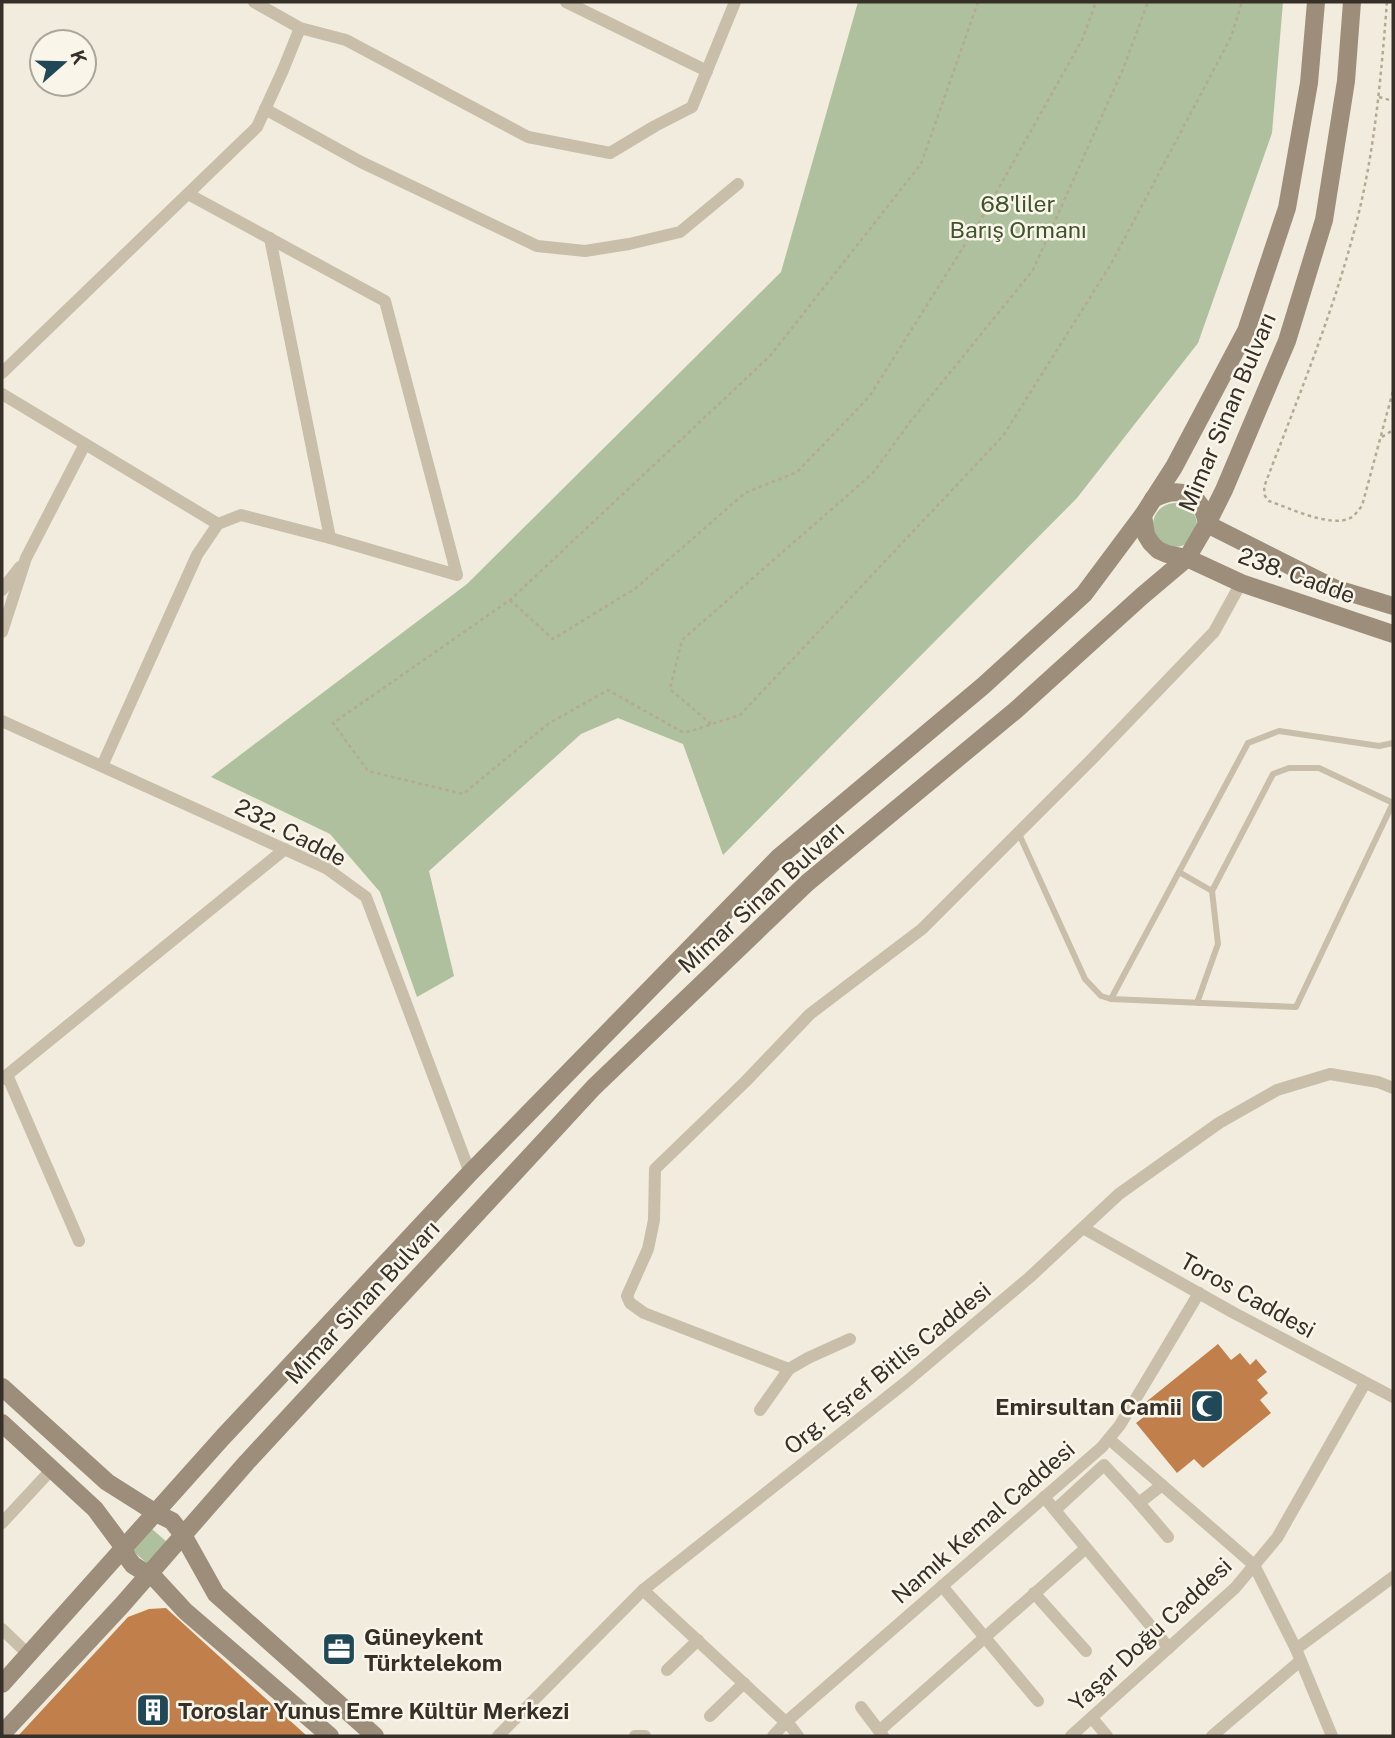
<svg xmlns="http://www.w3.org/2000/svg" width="1395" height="1738" viewBox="0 0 1395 1738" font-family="'Public Sans',sans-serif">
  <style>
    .green { fill: #aec09e }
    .building { fill: #c1804b }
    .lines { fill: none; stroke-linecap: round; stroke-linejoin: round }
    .path { stroke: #b5a994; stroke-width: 2.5; stroke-dasharray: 3.5 3.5; stroke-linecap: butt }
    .lane { stroke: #c9bea9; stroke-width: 6 }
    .street { stroke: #c9bea9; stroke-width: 12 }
    .secondary { stroke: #9d8e7b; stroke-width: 18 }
    .labels { text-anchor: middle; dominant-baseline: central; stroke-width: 5; stroke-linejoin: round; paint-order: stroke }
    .park-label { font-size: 23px; fill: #3e542e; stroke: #f9f5e9 }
    .street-label { font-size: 23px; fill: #373029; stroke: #f9f5e9 }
    .poi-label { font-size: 23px; font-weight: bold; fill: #373029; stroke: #f9f5e9; text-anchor: start }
  </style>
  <rect width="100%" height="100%" fill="#f1ecdd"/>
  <g class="green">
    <polygon points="858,2 1283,2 1272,133 1198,343 1077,498 723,855 683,744 618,718 581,734 429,871 454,976 417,997 380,892 330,834 211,777 467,584 781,272"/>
    <circle cx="1175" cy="525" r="22"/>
    <polygon points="152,1529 168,1543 149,1565 133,1551"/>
  </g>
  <g class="building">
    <polygon points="1218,1344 1231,1360 1240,1353 1250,1365 1256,1359 1267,1372 1257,1380 1268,1393 1260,1400 1271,1413 1203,1468 1194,1459 1177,1473 1136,1423 1153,1410 1146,1402"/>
    <polygon points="166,1608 307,1736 18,1736 128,1617 149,1609"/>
  </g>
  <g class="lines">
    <g class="path">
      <polyline points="978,2 921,164 770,356 510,600 333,723 368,771 463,794 548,724 608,690 684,733 740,715 1003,436 1111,264 1231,37 1242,2"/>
      <path d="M1387,2C1381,76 1375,151 1356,224C1333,314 1297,400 1264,487L1265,496L1269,501C1289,508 1331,528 1350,518C1355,516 1358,510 1362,506L1393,391"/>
      <polyline points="1379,97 1393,101"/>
      <polyline points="1382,437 1393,430"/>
      <polyline points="510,600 553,639 636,588 745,493 797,472 869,397 983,216 1082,40 1096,2"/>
      <polyline points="711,724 670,689 682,640 873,473 910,422 1033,270 1123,69 1148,2"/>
    </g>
    <g class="lane">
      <polyline points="1019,834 1085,979 1101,996 1111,999 1296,1007 1393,803 1319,768 1289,768 1273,774 1212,891 1218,944 1197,1003"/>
      <polyline points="1179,872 1212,891"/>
      <polyline points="1111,999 1248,743 1279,731 1379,746 1393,743"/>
    </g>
    <g class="street">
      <polyline points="254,2 300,28 346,40 528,137 610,153 655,126 692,107 735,2"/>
      <polyline points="566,2 707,71"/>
      <polyline points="265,109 361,162 537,246 585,251 629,244 680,232 738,184"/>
      <polyline points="270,238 330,538"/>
      <polyline points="2,373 257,127 283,70 300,28"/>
      <polyline points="2,394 218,524"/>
      <polyline points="2,590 20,567"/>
      <polyline points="2,632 26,558 85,444"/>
      <polyline points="2,721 326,868 366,897 470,1173"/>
      <polyline points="102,766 197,555 218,524 241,515 330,538 457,575 385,301 188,194"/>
      <polyline points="7,1075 79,1241"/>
      <polyline points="2,1079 285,849"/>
      <polyline points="1083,1228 1234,1313 1393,1397"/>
      <polyline points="789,1369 644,1313 630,1303 627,1296 648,1249 654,1220 655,1169 746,1081 810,1014 922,929 1092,759 1214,632 1241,583"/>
      <polyline points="760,1410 789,1369 808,1358 850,1339"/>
      <polyline points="1109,1439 1254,1565 1296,1649 1332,1736"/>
      <polyline points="1044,1497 1169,1648"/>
      <polyline points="1139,1503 1162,1485"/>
      <polyline points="1055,1510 1104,1465 1139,1503 1168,1537"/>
      <polyline points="2,1523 52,1469"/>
      <polyline points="942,1586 1038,1701"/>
      <polyline points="643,1590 792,1728 798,1736"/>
      <polyline points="1034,1593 1086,1651"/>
      <polyline points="2,1629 28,1654"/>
      <polyline points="1296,1649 1393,1577"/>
      <polyline points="667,1670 698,1640"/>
      <polyline points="861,1707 883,1736"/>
      <polyline points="710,1716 744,1683"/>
      <polyline points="1092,1718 1107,1736"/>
      <polyline points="879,1731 1086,1548"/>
      <polyline points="498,1736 643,1590 906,1382 1030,1277 1119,1194 1219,1123 1277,1090 1330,1074 1378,1082 1393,1088"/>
      <polyline points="635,1736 645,1736"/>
      <polyline points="773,1736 786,1722 1102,1447 1120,1425 1199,1293"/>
      <polyline points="1071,1736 1235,1588 1277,1538 1365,1383"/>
      <polyline points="1212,1736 1300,1661"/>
    </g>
    <g class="secondary">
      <path d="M1153,499C1179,485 1202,493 1207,524"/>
      <polyline points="1143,515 1146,535 1151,543 1158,550 1167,554 1187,558 1241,583 1393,634"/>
      <polyline points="1207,524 1334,588 1393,606"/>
      <polyline points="2,1387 107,1482 156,1513 172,1521 183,1535 216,1594 375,1736"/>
      <polyline points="2,1423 95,1509 124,1548 127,1557 133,1565 141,1570 150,1573 185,1611 330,1736"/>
      <polyline points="2,1684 223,1437 470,1173 778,858 983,686 1084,594 1143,515 1174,467 1246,331 1287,208 1309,83 1316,2"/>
      <polyline points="2,1734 122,1605 247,1462 594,1087 807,883 1016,710 1142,596 1187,558 1207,524 1224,490 1287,341 1324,220 1346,81 1352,2"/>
    </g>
  </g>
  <defs>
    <g id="mosque-square" transform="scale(1.75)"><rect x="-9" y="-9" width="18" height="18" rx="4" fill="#204857" stroke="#f9f5e9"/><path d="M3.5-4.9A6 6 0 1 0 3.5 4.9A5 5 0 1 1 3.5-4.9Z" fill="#fff"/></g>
    <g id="office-square" transform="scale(1.75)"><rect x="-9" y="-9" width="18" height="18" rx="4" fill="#204857" stroke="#f9f5e9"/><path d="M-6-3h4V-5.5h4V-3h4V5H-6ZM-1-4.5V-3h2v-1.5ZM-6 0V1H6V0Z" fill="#fff"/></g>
    <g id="building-square" transform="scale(1.75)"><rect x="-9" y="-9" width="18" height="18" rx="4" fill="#204857" stroke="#f9f5e9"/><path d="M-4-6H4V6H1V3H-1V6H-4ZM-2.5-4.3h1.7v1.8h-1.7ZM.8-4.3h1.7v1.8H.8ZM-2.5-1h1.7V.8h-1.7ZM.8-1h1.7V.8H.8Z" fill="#fff"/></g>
  </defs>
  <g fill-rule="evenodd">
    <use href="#mosque-square" x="1207" y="1406"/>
    <use href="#office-square" x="339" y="1649"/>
    <use href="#building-square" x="153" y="1710"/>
  </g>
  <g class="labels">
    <g class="park-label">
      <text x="1018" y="203">68'liler<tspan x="1018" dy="26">Barış Ormanı</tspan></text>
    </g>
    <g class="street-label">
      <text transform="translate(1227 412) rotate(-67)">Mimar Sinan Bulvarı</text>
      <text transform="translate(1297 575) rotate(20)">238. Cadde</text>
      <text transform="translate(291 832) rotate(27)">232. Cadde</text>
      <text transform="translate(761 897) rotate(-42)">Mimar Sinan Bulvarı</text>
      <text transform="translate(1248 1295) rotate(29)">Toros Caddesi</text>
      <text transform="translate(362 1302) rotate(-47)">Mimar Sinan Bulvarı</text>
      <text transform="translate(887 1368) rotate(-39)">Org. Eşref Bitlis Caddesi</text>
      <text transform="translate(983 1522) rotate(-41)">Namık Kemal Caddesi</text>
      <text transform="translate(1150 1634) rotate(-43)">Yaşar Doğu Caddesi</text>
    </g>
    <g class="poi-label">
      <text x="1182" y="1406" text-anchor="end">Emirsultan Camii</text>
      <text x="364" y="1636">Güneykent<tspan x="364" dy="26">Türktelekom</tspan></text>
      <text x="178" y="1710">Toroslar Yunus Emre Kültür Merkezi</text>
    </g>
  </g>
  <rect width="1395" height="1738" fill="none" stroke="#373029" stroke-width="7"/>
  <g transform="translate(63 63) rotate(70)"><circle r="33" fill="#f9f5e9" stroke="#aba69c" stroke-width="2"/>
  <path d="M0-5L12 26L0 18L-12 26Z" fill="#204857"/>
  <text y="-10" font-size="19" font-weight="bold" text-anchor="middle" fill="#373029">K</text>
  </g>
</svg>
